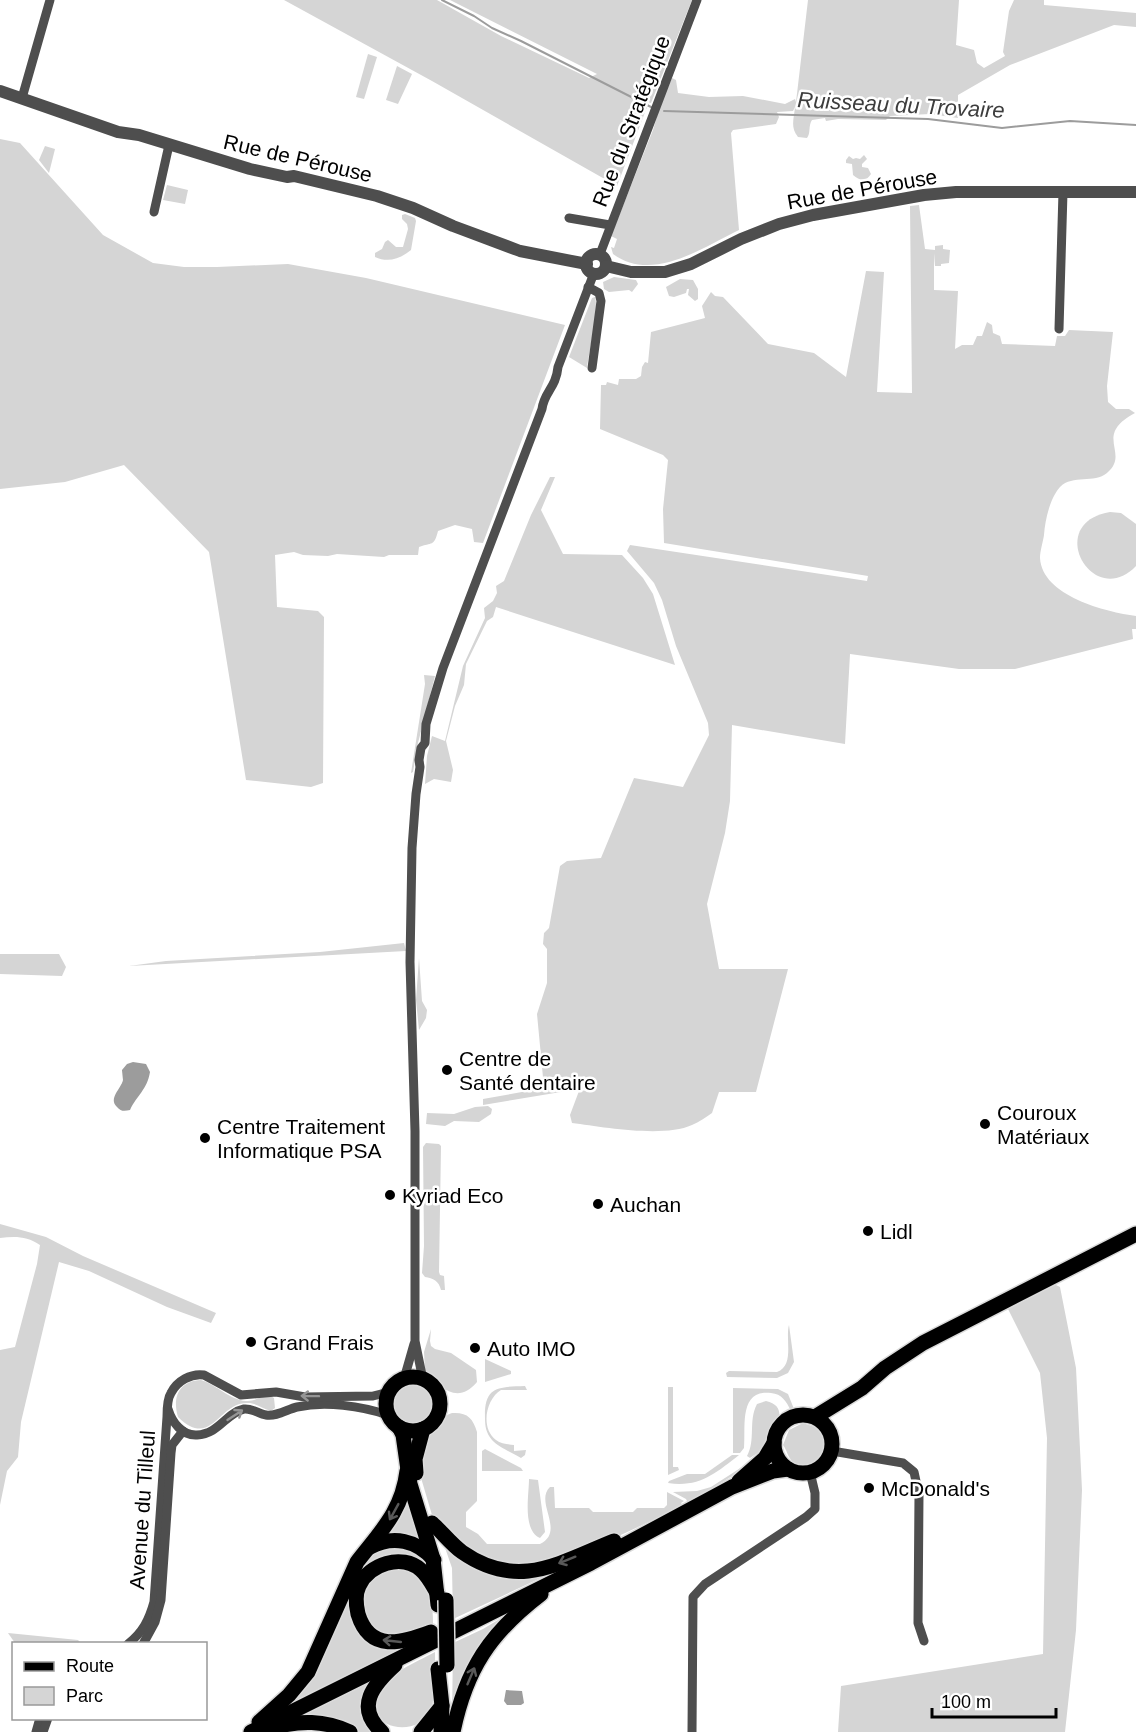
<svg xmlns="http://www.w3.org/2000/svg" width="1136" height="1732" viewBox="0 0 1136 1732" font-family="Arial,sans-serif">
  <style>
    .green { fill: #d5d5d5 }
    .water { fill: #9c9c9c }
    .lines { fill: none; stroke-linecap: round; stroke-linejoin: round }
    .stream { stroke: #9c9c9c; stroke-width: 2 }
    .primary-casing { stroke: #dbdbdb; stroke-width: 18 }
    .minor { stroke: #4e4e4e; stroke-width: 9 }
    .tertiary { stroke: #4e4e4e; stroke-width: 12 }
    .primary { stroke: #000; stroke-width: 15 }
    .primary-bridge-casing { stroke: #dbdbdb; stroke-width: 18; stroke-linecap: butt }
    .primary-bridge { stroke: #000; stroke-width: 15 }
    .oneway { stroke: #959595 }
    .oneway2 { stroke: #595959 }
    .poi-dot { fill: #000; stroke: #fff; stroke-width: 2 }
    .labels { text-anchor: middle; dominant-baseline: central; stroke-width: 5; stroke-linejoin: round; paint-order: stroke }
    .street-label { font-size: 21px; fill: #000; stroke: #fff }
    .poi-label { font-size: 21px; fill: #000; stroke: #fff; text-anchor: start }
    .water-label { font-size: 22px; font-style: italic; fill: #3d3d3d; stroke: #fff }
  </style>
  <rect width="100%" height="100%" fill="#fff"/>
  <g class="green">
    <polygon points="284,0 437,0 501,36 589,78 597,74 450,0 692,0 651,103 645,101 643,106 647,107 617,186 432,81"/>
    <path d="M808,0H959L956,45L974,50L977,63L984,68L1005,56L1003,52L1009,11L1014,0H1044V5L1136,13V27L1114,25L1010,65L958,95V118L930,114L890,116L886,120L838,119L826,121L825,118L812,120C808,126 811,133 807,138L798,137C790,127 794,119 795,107L793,111L777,112L779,117L776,124L733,130L731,133L739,230C702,248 652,283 613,254L611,247L614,248L617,239L611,236L653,130L660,106L672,78L676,80L678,93L709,97L743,96L785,104L795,99L796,102Z"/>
    <polygon points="368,54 377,57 364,99 356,97"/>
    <polygon points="397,66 412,74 398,104 386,100"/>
    <path d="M0,139L20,143L103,235L153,263L184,267H217L288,264L366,278L565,325L483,543L474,542L472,529L455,525L438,531C434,547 432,542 419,547L418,555H389L384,557L337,554L328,556L303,555L294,552L275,555L277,607L318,611L324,617L323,783L311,787L246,780L209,552L124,465L65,482L0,489Z"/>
    <polygon points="45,146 55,149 49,173 39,160"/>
    <path d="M864,155L867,159L862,164V167L868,168L871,174C866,182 860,181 853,175L852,164L846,163V160L849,156L853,159L856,158L860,159Z"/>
    <polygon points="167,185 188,190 185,204 163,200"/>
    <path d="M919,205L925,249L935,250V246L943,245V249L950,250L949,263L941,264V266H935L934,253V290L958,291L955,349L962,345H973L977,336H982L987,322L992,325L993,333L1000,336L1002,344L1055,346L1057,336H1065L1069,330L1113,332L1107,386L1108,402L1116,409H1129L1135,413C1092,436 1131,453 1107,473C1094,484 1073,474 1060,487C1050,498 1045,520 1044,535C1043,542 1040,551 1040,558C1042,596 1106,612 1136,616V629H1132L1133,639L1015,669H959L850,654L845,744L732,725L730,801L725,833L707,904L719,969H788L756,1092H719L712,1113C706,1117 699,1122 692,1125C663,1138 603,1127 572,1123L570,1115L579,1091L591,1090L585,1088L483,1105V1099L544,1088L537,1014L547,983V949L543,944L544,933L549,928L560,866L567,861L601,858L634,778L683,787L709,735L708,723L676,646L662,600L654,583L627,551L630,545L867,581L868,576L664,543L663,509L668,460L663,455L600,429L601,385H606L607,382L618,385L619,379H636L641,376L642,367L645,362L648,363L651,332L705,318L702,306L711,292L715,296L723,297L768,344L814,353L846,377L866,271L884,272L877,392L912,393L910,206Z"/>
    <path d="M405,214L415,218L416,221L411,250C400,259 388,263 375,257V253L382,249L385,242L388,240L396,247H403L408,229L407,224L402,219V215Z"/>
    <polygon points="614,277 636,280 638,284 632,292 629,290 609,292 604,289 603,282"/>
    <polygon points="680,279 693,280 698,289 698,299 695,301 688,295 689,289 687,289 686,293 674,297 669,296 666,287"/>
    <path d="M595,297C599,308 589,352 587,368L569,357L592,298Z"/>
    <polygon points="550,477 555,477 541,510 563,554 622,555 643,578 653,594 675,665 496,607 493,617 487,621 466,664 464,685 455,706 446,741 453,770 451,782 434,779 425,784 427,756 432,736 445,741 463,666 485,618 484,608 493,601 497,593 496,586 504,581 531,515"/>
    <path d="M1110,512L1121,513L1136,524V566C1093,611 1043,523 1110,512Z"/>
    <polygon points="424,675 435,676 418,743 413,772 411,773 425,684"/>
    <polygon points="404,943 406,951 129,966 166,961 320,952"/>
    <polygon points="0,954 59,954 66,967 62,976 0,974"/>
    <polygon points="419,958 422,1001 427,1010 426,1018 419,1030 416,1000"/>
    <polygon points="488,1106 492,1109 491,1114 479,1122 454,1121 445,1126 426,1124 427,1113 454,1114 475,1107"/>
    <path d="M426,1143L439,1144L441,1146L439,1272L440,1275L444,1276L445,1290H441C439,1281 433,1278 425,1277L422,1273L424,1246L423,1147Z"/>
    <path d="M0,1224L46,1237L83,1256L216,1313L211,1323L167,1307L89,1271L59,1262L21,1422L18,1457L7,1471L0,1505V1350L15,1347L37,1264L40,1245C27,1236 15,1236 0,1238Z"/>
    <polygon points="1054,1284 1060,1287 1076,1368 1082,1490 1076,1630 1065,1732 838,1732 841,1686 1043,1654 1047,1438 1040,1373 1007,1307"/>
    <path d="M789,1325L794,1362L788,1373L777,1378L727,1377L726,1373L729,1371L777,1372C795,1365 785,1339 789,1325Z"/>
    <path d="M431,1329L430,1341L431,1346L435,1349L451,1353L476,1370L477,1382C458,1405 440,1388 425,1371L424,1352Z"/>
    <polygon points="485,1359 511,1371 511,1374 485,1382"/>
    <path d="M201,1380C217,1385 230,1400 246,1401C257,1402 264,1392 274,1398L275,1408L271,1411C263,1409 257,1403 248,1403C218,1402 212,1450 178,1417C172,1397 179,1381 201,1380Z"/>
    <circle cx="413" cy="1404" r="19"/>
    <path d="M525,1386L527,1390H501C486,1399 480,1428 496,1440C501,1444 508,1444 514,1445V1451L526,1450L525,1455L521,1458C512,1452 499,1448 492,1440C486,1433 485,1426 485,1418C484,1386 498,1387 525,1386Z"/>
    <polygon points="668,1387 673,1387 673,1467 678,1467 679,1470 668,1475"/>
    <path d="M733,1388L778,1389L788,1394L794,1409L791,1411C786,1401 782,1394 771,1393C738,1389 746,1428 744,1448L740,1453H733Z"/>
    <path d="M766,1401C794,1407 771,1438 763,1453L756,1454L750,1458L747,1456C756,1440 748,1421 757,1404Z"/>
    <path d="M452,1413C467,1412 473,1418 477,1432V1501L466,1512V1527L478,1534L487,1544H540C566,1531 534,1502 550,1487H554L555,1508H589L593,1512H633L637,1508H664L667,1505V1492L684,1501L681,1503L683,1506L623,1534L550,1564L531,1568L479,1559L432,1515L419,1471L428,1434C438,1429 441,1416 452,1413Z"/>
    <path d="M803,1423L818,1428L826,1441C827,1457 809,1474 793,1462C788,1458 787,1450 783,1445L789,1430Z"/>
    <polygon points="485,1449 521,1468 523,1471 482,1471 482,1451"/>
    <path d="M732,1455H739C716,1473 699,1488 668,1483L669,1481L687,1474H705Z"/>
    <polygon points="759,1456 752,1464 688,1503 686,1499 673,1492 697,1491 711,1487"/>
    <path d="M529,1479L538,1480L545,1532L540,1538C522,1530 529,1495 529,1479Z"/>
    <polygon points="408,1495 425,1541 385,1534"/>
    <polygon points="441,1536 487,1571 573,1563 453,1619 452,1568"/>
    <polygon points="394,1544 422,1551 431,1573 376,1565 353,1610 395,1647 396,1651 288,1705 351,1582 375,1549"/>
    <path d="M401,1569C428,1576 434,1602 433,1627C425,1630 415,1636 407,1637C357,1642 342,1574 401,1569Z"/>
    <polygon points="516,1609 452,1720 453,1643 483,1629"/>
    <polygon points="8,1633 78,1640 81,1643 15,1643"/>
    <path d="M435,1652C435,1672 437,1693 430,1712C421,1732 384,1732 376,1713C374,1706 372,1701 376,1695C387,1673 415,1663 435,1652Z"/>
    <polygon points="376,1677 374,1732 358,1732 342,1724 302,1716 308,1710"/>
  </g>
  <g class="water">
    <path d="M133,1062L146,1064L150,1072C147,1090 137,1095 130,1110C125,1111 121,1112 117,1107C108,1098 121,1089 123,1080C123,1079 122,1071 122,1070L127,1064Z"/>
    <polygon points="506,1690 522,1691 524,1703 521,1705 507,1705 504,1701"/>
  </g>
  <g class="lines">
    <g class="stream">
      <polyline points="442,0 474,16 492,28 521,41 651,107"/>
      <polyline points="664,111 928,119 1002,128 1070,121 1136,125"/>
    </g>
    <g class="primary-casing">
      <g id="primary">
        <circle cx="413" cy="1404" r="27"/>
        <circle cx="803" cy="1444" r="29"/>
        <polyline points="815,1417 862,1388 885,1368 923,1343 1136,1234"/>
        <polyline points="399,1427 403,1435 410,1484 433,1559 438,1605"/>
        <polyline points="416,1473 415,1459 423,1429"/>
        <polyline points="739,1481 765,1458 774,1443"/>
        <path d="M432,1523C442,1532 451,1544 462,1552C518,1591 559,1563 614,1541"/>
        <path d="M370,1547C393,1535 417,1540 434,1560"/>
        <path d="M431,1632C402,1643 370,1653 358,1614C356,1605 355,1594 359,1586C369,1564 402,1553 421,1570C428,1576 433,1586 437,1593"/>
        <path d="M259,1722L289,1695L308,1672L357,1562C380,1532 402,1512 407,1471"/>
        <path d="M272,1728C300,1720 324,1720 350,1732"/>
        <polyline points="251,1732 591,1563 732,1487 773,1471 788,1469"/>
        <path d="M382,1732C354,1707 374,1684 395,1665"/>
        <polyline points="421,1732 442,1706 438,1669"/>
        <polyline points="441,1732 442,1705"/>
        <path d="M453,1732C466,1669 490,1633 541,1594"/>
      </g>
    </g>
    <g class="minor">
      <polyline points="22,98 50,0"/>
      <polyline points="154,212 169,145"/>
      <polyline points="569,218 610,225"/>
      <polyline points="600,254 697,0"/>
      <polyline points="588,287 599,293 601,301 592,368"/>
      <polyline points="1059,329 1063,192"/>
      <polyline points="404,1379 414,1344"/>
      <path d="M423,1380L415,1341V1131L410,962L412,848L416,794L420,767L419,760L421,748L425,743L426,724L443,668L542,409C544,392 556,388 558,367L594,273"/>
      <path d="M168,1409C172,1422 182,1436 197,1435C219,1434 226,1413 244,1409C252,1408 259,1414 266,1415C276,1417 288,1409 297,1407C326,1401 361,1406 388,1415"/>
      <polyline points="832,1451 903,1463 914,1472 919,1495 918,1623 924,1641"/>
      <path d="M128,1644C143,1632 149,1620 154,1602L167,1417C167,1410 167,1399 171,1393C177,1381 191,1373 204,1375L241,1395L276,1392L305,1397L373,1396L389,1392"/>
      <polyline points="143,1644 155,1622 161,1600 171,1453 172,1445 183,1431"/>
      <polyline points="36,1732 40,1718"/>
      <polyline points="43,1732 48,1718"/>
      <polyline points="692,1732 693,1597 705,1584 806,1517 815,1509 815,1493 810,1472"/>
    </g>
    <g class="tertiary">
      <polyline points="0,91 118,132 139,135 250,169 287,177 294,176 377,196 413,208 453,226 520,251 587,264"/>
      <circle cx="596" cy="264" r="10"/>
      <polyline points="606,266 631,272 665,272 691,264 741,239 779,224 813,215 924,195 956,192 1136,192"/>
    </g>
    <use href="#primary" class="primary"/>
    <g class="primary-bridge-casing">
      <polyline id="primary-bridge" points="446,1600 447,1665"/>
    </g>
    <use href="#primary-bridge" class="primary-bridge"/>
  </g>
  <defs><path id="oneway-shaft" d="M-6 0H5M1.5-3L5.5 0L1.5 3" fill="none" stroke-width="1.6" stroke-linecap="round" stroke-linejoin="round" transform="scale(1.5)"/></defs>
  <g class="oneway">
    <use href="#oneway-shaft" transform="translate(310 1396) rotate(-179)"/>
    <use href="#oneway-shaft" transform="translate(235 1415) rotate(-33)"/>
  </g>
  <g class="oneway2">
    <use href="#oneway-shaft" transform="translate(394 1512) rotate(119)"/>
    <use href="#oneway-shaft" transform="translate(567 1560) rotate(158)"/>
    <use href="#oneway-shaft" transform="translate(392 1641) rotate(-174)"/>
    <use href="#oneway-shaft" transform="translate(471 1676) rotate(-67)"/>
  </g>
  <g class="poi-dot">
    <circle cx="447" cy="1070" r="6"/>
    <circle cx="985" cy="1124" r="6"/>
    <circle cx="205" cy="1138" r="6"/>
    <circle cx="390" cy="1195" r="6"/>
    <circle cx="598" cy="1204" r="6"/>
    <circle cx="868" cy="1231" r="6"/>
    <circle cx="251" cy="1342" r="6"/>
    <circle cx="475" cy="1348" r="6"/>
    <circle cx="869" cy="1488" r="6"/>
  </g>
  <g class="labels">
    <g class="street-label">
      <text transform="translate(631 121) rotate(-69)">Rue du Stratégique</text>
      <text transform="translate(298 158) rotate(13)">Rue de Pérouse</text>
      <text transform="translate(862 189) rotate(-10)">Rue de Pérouse</text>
      <text transform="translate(142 1510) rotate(-86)">Avenue du Tilleul</text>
    </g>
    <g class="poi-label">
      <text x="459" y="1058">Centre de<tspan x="459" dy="24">Santé dentaire</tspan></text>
      <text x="997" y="1112">Couroux<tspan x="997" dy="24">Matériaux</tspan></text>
      <text x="217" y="1126">Centre Traitement<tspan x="217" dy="24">Informatique PSA</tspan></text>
      <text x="402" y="1195">Kyriad Eco</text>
      <text x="610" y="1204">Auchan</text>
      <text x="880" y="1231">Lidl</text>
      <text x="263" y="1342">Grand Frais</text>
      <text x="487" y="1348">Auto IMO</text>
      <text x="881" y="1488">McDonald's</text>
    </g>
    <g class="water-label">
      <text transform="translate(901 105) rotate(3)">Ruisseau du Trovaire</text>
    </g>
  </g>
  <rect x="12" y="1642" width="195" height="78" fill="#ffffff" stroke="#999999" stroke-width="1.5"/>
  <rect x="24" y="1662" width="30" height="9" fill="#000000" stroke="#999999" stroke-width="1.5"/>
  <text x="66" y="1672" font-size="18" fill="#000000">Route</text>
  <rect x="24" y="1687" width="30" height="18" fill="#d5d5d5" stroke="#999999" stroke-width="1.5"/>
  <text x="66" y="1702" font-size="18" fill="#000000">Parc</text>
  <path d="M932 1708v9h124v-9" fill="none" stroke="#000000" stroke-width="3"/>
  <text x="941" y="1708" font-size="18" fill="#000000" stroke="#ffffff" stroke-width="4.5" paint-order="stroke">100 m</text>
</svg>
